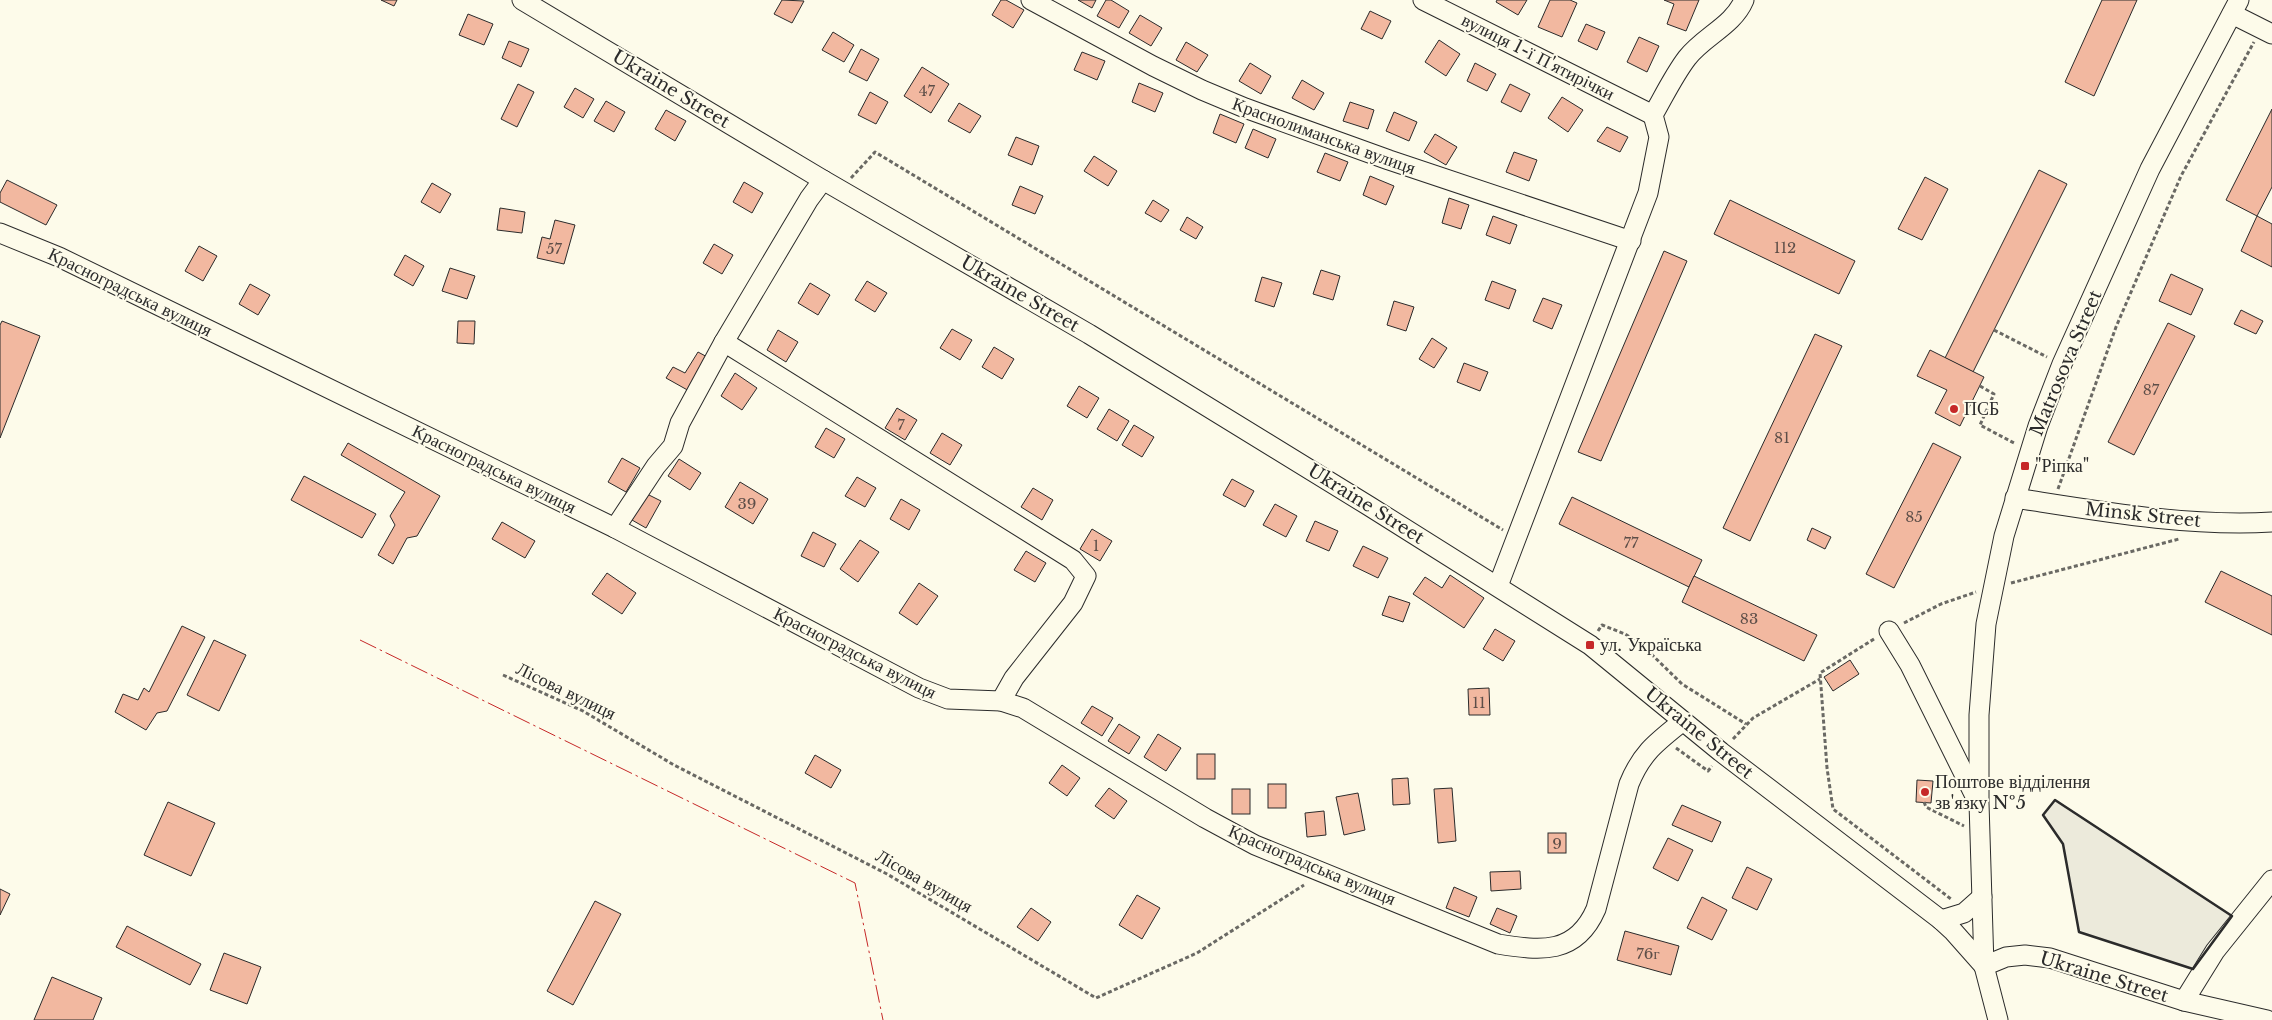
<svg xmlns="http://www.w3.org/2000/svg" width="2272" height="1020" viewBox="0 0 2272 1020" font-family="'Libre Baskerville',serif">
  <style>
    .parking { fill: #eceadb; stroke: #74746e }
    .building { fill: #f2b8a0; stroke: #2b2b2b }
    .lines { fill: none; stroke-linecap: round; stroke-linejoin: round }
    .minor-casing { stroke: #2b2b2b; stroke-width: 21 }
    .path { stroke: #6a6964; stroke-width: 3; stroke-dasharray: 4 2.5; stroke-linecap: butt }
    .minor { stroke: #fdfbea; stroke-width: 19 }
    .wall { stroke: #2b2b2b; stroke-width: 2.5 }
    .power { stroke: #c62828; stroke-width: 1; stroke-dasharray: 18 4 2.5 4; stroke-linecap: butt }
    .poi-dot { fill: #c62828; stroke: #fdfbea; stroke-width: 2 }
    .labels { text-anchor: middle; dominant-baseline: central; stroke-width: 4; stroke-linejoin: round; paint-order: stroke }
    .number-label { font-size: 15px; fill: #5d4e48 }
    .street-label { font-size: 18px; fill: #2b2b2b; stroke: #fdfbea }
    .poi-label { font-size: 18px; fill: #2b2b2b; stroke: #fdfbea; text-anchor: start }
  </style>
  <rect width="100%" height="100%" fill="#fdfbea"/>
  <polygon class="parking" points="2055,800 2232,916 2193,969 2079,932 2063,844 2043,815"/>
  <g class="building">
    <polygon points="381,0 397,0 394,6"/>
    <polygon points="782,0 804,1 792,23 774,14"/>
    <polygon points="1001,0 1006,0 1024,10 1013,28 992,15"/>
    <polygon points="1078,0 1096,0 1092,8"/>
    <polygon points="1106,0 1111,0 1129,11 1119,28 1097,16"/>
    <polygon points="1497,0 1527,0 1518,15 1496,2"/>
    <polygon points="1550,0 1570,0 1577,3 1562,37 1538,27"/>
    <polygon points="1664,0 1699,0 1686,31 1667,24 1674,4"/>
    <polygon points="2102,0 2137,0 2094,96 2065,82"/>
    <polygon points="1370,11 1391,21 1382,39 1361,29"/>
    <polygon points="468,14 493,24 484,45 459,35"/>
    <polygon points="1140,15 1162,28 1151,46 1129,33"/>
    <polygon points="1586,24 1605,32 1597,50 1578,41"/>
    <polygon points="833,32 854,45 844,62 822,50"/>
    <polygon points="1639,37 1659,46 1647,72 1627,62"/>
    <polygon points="1439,40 1460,54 1446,76 1425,62"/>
    <polygon points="509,41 529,49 521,67 502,58"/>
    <polygon points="1186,42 1208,55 1197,72 1176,60"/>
    <polygon points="861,49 879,59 867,81 849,72"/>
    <polygon points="1082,52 1105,61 1097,80 1074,70"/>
    <polygon points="1250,63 1271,76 1261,94 1239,81"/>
    <polygon points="1475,63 1496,74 1487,91 1467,81"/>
    <polygon points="922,67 949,84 931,113 904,96"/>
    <polygon points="1302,80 1324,93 1314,110 1292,98"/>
    <polygon points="1139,83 1163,93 1155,112 1132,102"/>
    <polygon points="518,84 534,92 517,127 501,119"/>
    <polygon points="1510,84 1530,94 1521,112 1501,102"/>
    <polygon points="575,88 594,99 583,118 564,107"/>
    <polygon points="870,92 888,102 876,124 858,115"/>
    <polygon points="1562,97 1583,110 1568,132 1548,118"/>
    <polygon points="606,101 625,112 614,132 594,121"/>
    <polygon points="1350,102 1374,110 1368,129 1343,121"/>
    <polygon points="959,103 981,116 970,133 948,121"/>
    <polygon points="2272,109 2272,187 2257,216 2226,200"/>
    <polygon points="666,110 686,121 675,141 655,129"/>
    <polygon points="1394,112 1417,122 1409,141 1386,131"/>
    <polygon points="1220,114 1244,124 1236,143 1213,133"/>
    <polygon points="1607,127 1628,137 1620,152 1597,141"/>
    <polygon points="1253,129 1276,139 1268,158 1245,148"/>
    <polygon points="1435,134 1457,147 1446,165 1424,152"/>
    <polygon points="1016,137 1039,146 1032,165 1008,155"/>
    <polygon points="1514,152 1537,160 1529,181 1506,172"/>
    <polygon points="1325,153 1348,162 1340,181 1317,172"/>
    <polygon points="1094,156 1117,171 1108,186 1084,171"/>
    <polygon points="2039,170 2067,184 1973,372 1945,358"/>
    <polygon points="1370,176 1394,186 1386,205 1363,195"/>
    <polygon points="1925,177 1948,189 1922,240 1898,229"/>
    <polygon points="7,180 57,205 46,225 0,202 0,193"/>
    <polygon points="744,182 763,193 752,213 733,202"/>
    <polygon points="432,183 451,194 440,213 421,202"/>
    <polygon points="1020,186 1043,196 1035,214 1012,205"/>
    <polygon points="1449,198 1469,205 1461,229 1442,223"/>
    <polygon points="1153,200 1169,210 1161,222 1145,213"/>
    <polygon points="1730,200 1855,261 1839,294 1714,234"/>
    <polygon points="500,208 525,212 522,233 497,230"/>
    <polygon points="1493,216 1517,225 1510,244 1486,235"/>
    <polygon points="2257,216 2272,224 2272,267 2241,251"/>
    <polygon points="1187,217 1203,227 1196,239 1180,230"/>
    <polygon points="555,220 575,225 564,264 537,258 542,237 550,239"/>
    <polygon points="714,244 733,255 722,274 703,263"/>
    <polygon points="199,246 217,256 203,281 185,271"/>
    <polygon points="1664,251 1687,261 1601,461 1578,452"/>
    <polygon points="405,255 424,266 413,286 394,275"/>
    <polygon points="450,268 475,276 467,299 442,291"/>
    <polygon points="1321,270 1340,276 1333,300 1313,294"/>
    <polygon points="2171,274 2203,289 2191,315 2159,301"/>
    <polygon points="1262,277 1282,283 1274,307 1255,301"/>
    <polygon points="867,281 887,293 875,312 855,300"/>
    <polygon points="1492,281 1516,290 1509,309 1485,300"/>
    <polygon points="810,283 830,295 818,315 798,303"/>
    <polygon points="250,284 270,295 258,315 239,304"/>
    <polygon points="1543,298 1562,305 1552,329 1533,321"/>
    <polygon points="1394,301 1414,307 1406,331 1387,325"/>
    <polygon points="2241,310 2263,321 2256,334 2234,324"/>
    <polygon points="2,321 40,336 0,438 0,325"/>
    <polygon points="458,321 475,321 474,344 457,343"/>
    <polygon points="2168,323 2195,336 2134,455 2108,442"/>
    <polygon points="952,329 972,340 960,360 940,348"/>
    <polygon points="778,330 798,342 786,362 767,350"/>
    <polygon points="1815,334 1842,346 1750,541 1723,528"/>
    <polygon points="1432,338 1447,348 1434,368 1419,359"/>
    <polygon points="994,347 1014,359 1002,379 982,367"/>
    <polygon points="1930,350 1984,377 1960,426 1935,413 1947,390 1917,376"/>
    <polygon points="698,352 711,359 691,392 666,378 673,367 685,373"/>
    <polygon points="1464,363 1488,372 1480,391 1457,382"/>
    <polygon points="735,373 757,388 742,410 721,396"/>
    <polygon points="1079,386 1099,398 1087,418 1067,406"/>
    <polygon points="897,408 917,420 905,440 885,428"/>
    <polygon points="1109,409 1129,421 1117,441 1097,429"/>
    <polygon points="1134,425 1154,437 1142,457 1122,445"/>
    <polygon points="826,428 845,439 834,458 815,447"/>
    <polygon points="942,433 962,445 950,465 930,453"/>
    <polygon points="348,443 440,496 417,536 407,538 393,564 378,555 395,525 390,516 405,492 341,455"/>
    <polygon points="1933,443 1961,457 1894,588 1866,574"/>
    <polygon points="622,458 640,468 626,492 608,482"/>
    <polygon points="679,459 701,473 690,490 668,476"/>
    <polygon points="304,476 376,514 362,538 291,500"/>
    <polygon points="857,477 876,488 865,507 845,496"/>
    <polygon points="1232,479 1254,491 1245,507 1223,495"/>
    <polygon points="740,482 768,499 753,524 725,507"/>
    <polygon points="1033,488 1053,500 1042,520 1021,507"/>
    <polygon points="647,494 661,501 646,528 632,520"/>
    <polygon points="1572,497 1702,560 1689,587 1559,524"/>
    <polygon points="901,499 920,510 909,530 890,519"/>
    <polygon points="1275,504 1297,516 1286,537 1263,525"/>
    <polygon points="1315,521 1338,531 1329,551 1306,541"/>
    <polygon points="502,522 535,541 525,558 492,539"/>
    <polygon points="1812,528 1831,537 1825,549 1807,540"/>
    <polygon points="1092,529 1112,541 1100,561 1080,549"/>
    <polygon points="813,532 836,544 824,567 801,556"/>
    <polygon points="860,540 879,552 858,582 840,569"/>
    <polygon points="1363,546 1388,558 1378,578 1353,566"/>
    <polygon points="1026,551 1046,563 1035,582 1014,570"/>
    <polygon points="2221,571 2272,596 2272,635 2205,602"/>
    <polygon points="607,573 636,593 622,614 592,594"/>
    <polygon points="1450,575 1484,598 1464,628 1413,594 1425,577 1442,588"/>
    <polygon points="1694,576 1817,635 1804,661 1682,602"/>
    <polygon points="919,583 938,596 917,625 899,613"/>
    <polygon points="1389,596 1410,603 1403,622 1382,615"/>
    <polygon points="182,626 205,637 167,711 157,713 146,730 115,712 123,694 138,700 144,688 149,692"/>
    <polygon points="1495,629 1515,641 1503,661 1483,649"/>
    <polygon points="214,640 246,655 219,711 187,695"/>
    <polygon points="1850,660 1859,674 1833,691 1824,677"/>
    <polygon points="1489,688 1490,715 1469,715 1468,689"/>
    <polygon points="1092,706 1113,718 1102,736 1081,723"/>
    <polygon points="1119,724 1140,737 1129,754 1108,741"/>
    <polygon points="1158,734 1181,748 1166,771 1144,757"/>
    <rect x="1197" y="754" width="18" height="25"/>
    <polygon points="815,755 841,770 831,788 805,773"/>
    <polygon points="1062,765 1080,778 1067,796 1049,783"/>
    <polygon points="1408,778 1410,804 1393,805 1392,779"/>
    <polygon points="1917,780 1933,781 1931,803 1916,802"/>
    <rect x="1268" y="784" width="18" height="24"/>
    <polygon points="1109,788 1127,801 1114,819 1095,806"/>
    <polygon points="1452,788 1456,841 1438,843 1434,789"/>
    <rect x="1232" y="789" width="18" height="25"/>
    <polygon points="1358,793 1365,830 1344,835 1336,797"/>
    <polygon points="168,802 215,823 191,876 144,855"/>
    <polygon points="1682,805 1721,822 1712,842 1672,825"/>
    <polygon points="1324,811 1326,835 1307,837 1305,813"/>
    <rect x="1548" y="833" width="18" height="20"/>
    <polygon points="1668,838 1693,850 1678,881 1653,868"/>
    <polygon points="1747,867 1772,879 1757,910 1732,898"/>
    <polygon points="1520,871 1521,889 1491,891 1490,872"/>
    <polygon points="1454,887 1477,897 1469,917 1446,908"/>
    <polygon points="0,889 10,894 0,915"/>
    <polygon points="1137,895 1160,908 1142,939 1119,925"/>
    <polygon points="1702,897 1727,910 1712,940 1687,928"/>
    <polygon points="595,901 621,914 573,1005 547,991"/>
    <polygon points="1031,908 1051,922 1038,941 1017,927"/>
    <polygon points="1497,908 1517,916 1510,933 1490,924"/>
    <polygon points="127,926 201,964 190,985 116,947"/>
    <polygon points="1625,931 1679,946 1671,975 1617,960"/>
    <polygon points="224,953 261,967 247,1004 210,990"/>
    <polygon points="52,977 102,998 93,1020 34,1020"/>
  </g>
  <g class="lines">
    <g class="minor-casing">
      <g id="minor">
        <polyline points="522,0 823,180 1089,334 1369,506 1590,645 1721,752 1941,920 1953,931 1984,966"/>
        <polyline points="1031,0 1153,66 1202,90 1245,108 1389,160 1631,241"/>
        <polyline points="1423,0 1653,115"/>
        <polyline points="2232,14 2272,34"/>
        <path d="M0,233L59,257L615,528L919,688L948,699L1001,701L1023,708L1205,818L1255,845L1498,944C1541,951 1576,955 1596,909L1629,784C1642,752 1657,742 1683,721"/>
        <polyline points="724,342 1073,560 1086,576 1073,603 1014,678 1001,701"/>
        <path d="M2015,498C2099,511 2187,527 2272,522"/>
        <polyline points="615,528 656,466 673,446 680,423 724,342 809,199 823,180"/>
        <path d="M1498,586L1648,193L1659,137L1653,115C1664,96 1674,75 1687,58C1704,36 1733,26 1744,0"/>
        <polyline points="1889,631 1910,665 1977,800"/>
        <polyline points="1941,920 1964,913 1982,897"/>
        <polyline points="1984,966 2006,957 2025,955 2050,958 2184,1001 2267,1020"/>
        <polyline points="2184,1001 2215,951 2272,880"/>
        <polyline points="1998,1020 1984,966 1979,803 1979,715 1986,624 2004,536 2038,426 2062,364 2150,169 2239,0"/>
      </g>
    </g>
    <g class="path">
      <polyline points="851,178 875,152 1503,530"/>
      <polyline points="1994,330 2047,357"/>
      <polyline points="1980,386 1994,394 1980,425 2014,443"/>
      <polyline points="2058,489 2116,327 2181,176 2254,42"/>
      <polyline points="2011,583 2179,539"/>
      <polyline points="1904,623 1941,604 1976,592"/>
      <polyline points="1598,631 1602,625 1625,634 1641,644 1682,684 1746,724"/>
      <polyline points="1874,639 1820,673 1827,768 1833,809 1951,899"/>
      <polyline points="503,675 583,711 674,765 887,874 1096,998 1197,953 1304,885"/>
      <polyline points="1733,739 1753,718 1820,679"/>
      <polyline points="1676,748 1708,771 1712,766"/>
      <polyline points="1924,802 1926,807 1964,826"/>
    </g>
    <use href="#minor" class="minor"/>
    <polygon class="wall" points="2055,800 2232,916 2193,969 2079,932 2063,844 2043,815"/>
    <polyline class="power" points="360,640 855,883 883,1020"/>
  </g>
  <g class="poi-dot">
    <circle cx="1954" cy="409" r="5"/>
    <rect x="2020" y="461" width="10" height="10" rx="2.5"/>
    <rect x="1585" y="640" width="10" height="10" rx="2.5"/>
    <circle cx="1925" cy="792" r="5"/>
  </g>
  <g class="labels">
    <g class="number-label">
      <text x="927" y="90">47</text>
      <text x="1785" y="247">112</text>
      <text x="554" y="248">57</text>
      <text x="2151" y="389">87</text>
      <text x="901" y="424">7</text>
      <text x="1782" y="437">81</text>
      <text x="747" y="503">39</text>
      <text x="1914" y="516">85</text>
      <text x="1631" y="542">77</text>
      <text x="1096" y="545">1</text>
      <text x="1749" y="618">83</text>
      <text x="1479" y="702">11</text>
      <text x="1557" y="843">9</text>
      <text x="1648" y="953">76г</text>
    </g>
    <g class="street-label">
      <text transform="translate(1538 57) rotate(27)">вулиця 1-ї П'ятирічки</text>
      <text transform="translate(671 89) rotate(31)">Ukraine Street</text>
      <text transform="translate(1324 136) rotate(20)">Краснолиманська вулиця</text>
      <text transform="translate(130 292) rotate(26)">Красноградська вулиця</text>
      <text transform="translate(1020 294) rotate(30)">Ukraine Street</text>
      <text transform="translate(2066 363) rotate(-67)">Matrosova Street</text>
      <text transform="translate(494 469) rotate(26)">Красноградська вулиця</text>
      <text transform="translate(1366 504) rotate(32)">Ukraine Street</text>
      <text transform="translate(2143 515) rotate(6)">Minsk Street</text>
      <text transform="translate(855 653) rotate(27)">Красноградська вулиця</text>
      <text transform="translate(566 691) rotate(26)">Лісова вулиця</text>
      <text transform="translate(1699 733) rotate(39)">Ukraine Street</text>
      <text transform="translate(1312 865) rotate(23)">Красноградська вулиця</text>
      <text transform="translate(924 881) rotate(30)">Лісова вулиця</text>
      <text transform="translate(2104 977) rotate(17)">Ukraine Street</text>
    </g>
    <g class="poi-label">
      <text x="1964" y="409">ПСБ</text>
      <text x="2035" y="466">"Ріпка"</text>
      <text x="1600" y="645">ул. Україська</text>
      <text x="1935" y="782">Поштове відділення<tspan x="1935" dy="21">зв'язку №5</tspan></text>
    </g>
  </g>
</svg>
